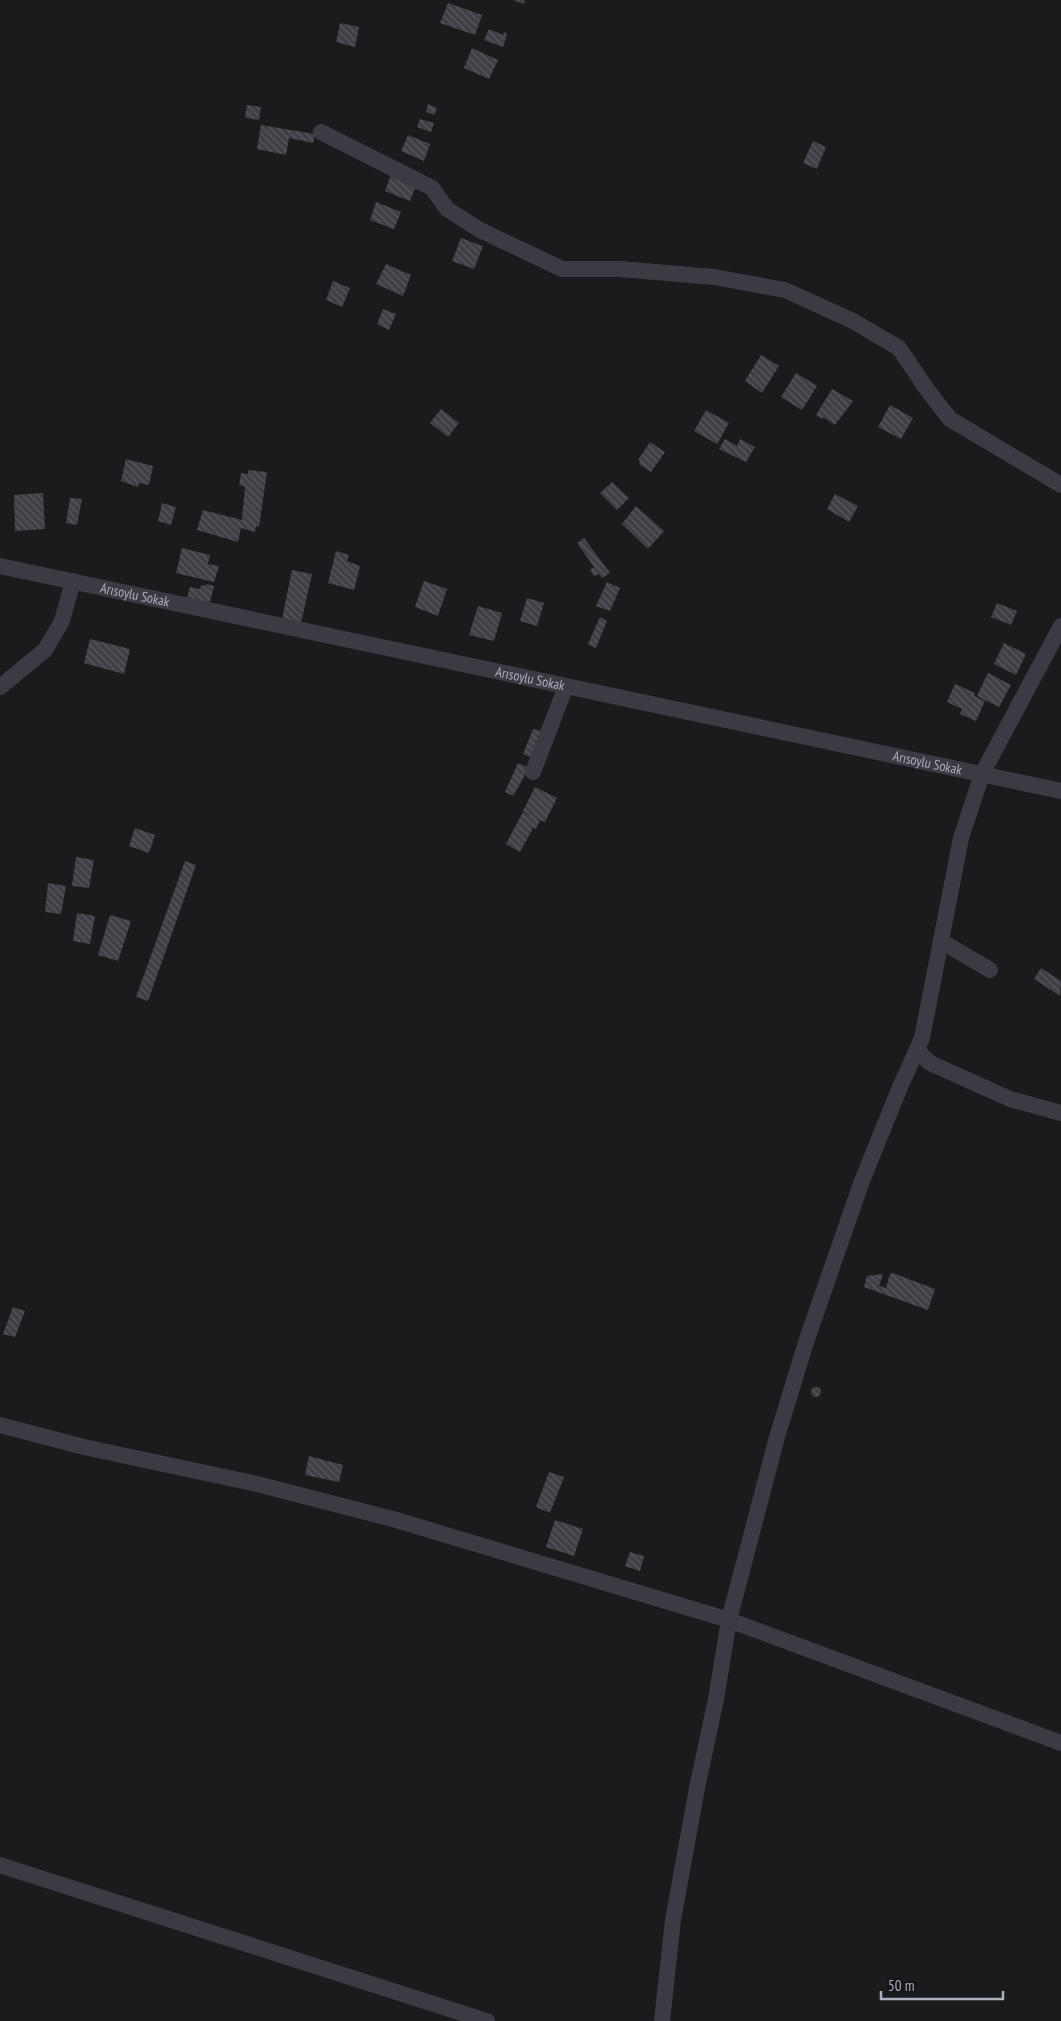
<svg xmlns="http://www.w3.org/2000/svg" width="1061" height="2021" viewBox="0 0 1061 2021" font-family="'PT Sans Narrow',sans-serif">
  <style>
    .building { fill: url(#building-back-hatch) }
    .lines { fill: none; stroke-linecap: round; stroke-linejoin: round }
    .minor { stroke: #3b3b43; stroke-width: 16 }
    .labels { text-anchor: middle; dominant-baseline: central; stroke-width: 4.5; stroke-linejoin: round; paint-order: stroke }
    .street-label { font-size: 14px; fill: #acafbe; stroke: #161518 }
  </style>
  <defs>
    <pattern id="building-back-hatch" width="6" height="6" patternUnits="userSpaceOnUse" patternTransform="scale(1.25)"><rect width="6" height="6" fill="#403f45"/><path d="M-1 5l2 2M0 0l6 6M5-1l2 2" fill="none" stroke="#59585e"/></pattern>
  </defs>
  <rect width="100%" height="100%" fill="#1b1a1d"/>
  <g class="building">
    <polygon points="513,0 525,0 524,4"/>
    <polygon points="448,3 482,15 475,35 440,23"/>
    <polygon points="340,23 359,27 355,47 336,42"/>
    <polygon points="489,29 503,35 504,32 507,34 503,47 484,40"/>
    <polygon points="472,48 498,60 489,79 464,68"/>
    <polygon points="428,104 437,108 434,115 426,112"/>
    <polygon points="247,105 261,107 259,120 247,118 245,116"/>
    <polygon points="420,119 434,123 431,132 417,127"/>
    <polygon points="261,125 315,134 313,143 289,138 286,155 257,149"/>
    <polygon points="408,135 430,144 424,161 401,151"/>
    <polygon points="813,141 826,147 817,169 803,163"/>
    <polygon points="391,174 417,183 410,201 385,191"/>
    <polygon points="376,202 401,212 394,229 370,220"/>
    <polygon points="461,238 483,246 474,269 452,261"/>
    <polygon points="386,264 411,275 403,296 376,284"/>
    <polygon points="333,281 350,288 342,307 326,300"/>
    <polygon points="383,309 396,314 389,330 377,324"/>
    <polygon points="761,355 779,366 762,393 745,381"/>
    <polygon points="796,373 817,386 802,410 781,397"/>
    <polygon points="832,389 853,401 835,425 823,417 822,419 816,415"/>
    <polygon points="890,405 913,418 901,439 878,427"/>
    <polygon points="441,409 459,423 448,437 430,423"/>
    <polygon points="706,410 729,423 717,444 694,431"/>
    <polygon points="725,439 737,446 740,439 755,447 746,462 719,449"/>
    <polygon points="650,442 665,452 651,472 639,464 640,461 638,460"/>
    <polygon points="126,459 153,466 149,485 139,483 138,487 121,481"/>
    <polygon points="248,470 267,472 259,527 256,526 255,532 241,528 238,542 197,530 203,510 242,520 245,487 239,485 241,473 248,474"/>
    <polygon points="612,482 629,498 617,510 600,493"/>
    <polygon points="43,493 45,529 15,531 14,495"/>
    <polygon points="835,494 858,506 849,522 827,509"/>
    <polygon points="70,498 82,499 77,525 66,523"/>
    <polygon points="162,503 176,507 171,525 158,521"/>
    <polygon points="636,506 664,531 648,549 622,524"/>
    <polygon points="584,538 610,573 602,578 599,574 594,576 590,570 594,567 577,543"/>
    <polygon points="182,548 210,555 208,564 219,566 214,582 176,573"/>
    <polygon points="336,551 349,555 347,561 360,566 354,590 328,583"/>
    <polygon points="292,570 312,574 301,623 282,619"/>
    <polygon points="424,581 447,589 438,616 415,607"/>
    <polygon points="607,582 620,588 610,611 596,606"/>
    <polygon points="206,584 214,586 209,606 186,601 190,587 200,589 201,585 205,586"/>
    <polygon points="527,598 544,603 537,626 520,621"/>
    <polygon points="997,603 1017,611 1011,625 991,617"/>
    <polygon points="478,606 502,613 494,641 469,635"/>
    <polygon points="600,617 607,621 596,648 588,644"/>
    <polygon points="90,639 130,649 124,674 84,663"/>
    <polygon points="1004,643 1026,654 1016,675 994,664"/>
    <polygon points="988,673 1011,685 999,707 977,696"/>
    <polygon points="955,684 975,693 974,696 985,701 976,721 960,714 962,709 947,702"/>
    <polygon points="533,729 547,733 532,758 523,754"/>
    <polygon points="518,763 529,768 513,796 505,792"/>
    <polygon points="535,787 557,798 545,822 540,820 536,829 528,825 533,828 520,852 506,844 523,812 531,815 523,811"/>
    <polygon points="135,828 155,835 149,853 129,846"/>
    <polygon points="76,857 94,860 89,888 72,886"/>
    <polygon points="185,861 196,865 148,1001 136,997"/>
    <polygon points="48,883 66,886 61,914 45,912"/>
    <polygon points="77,913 95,916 90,944 73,941"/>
    <polygon points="110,915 131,921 118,961 98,955"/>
    <polygon points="1041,968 1061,981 1060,996 1034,979"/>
    <polygon points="893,1273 935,1289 928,1310 864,1287 867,1276 883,1274 879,1286 886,1288 890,1274"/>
    <polygon points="13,1307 25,1311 15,1337 3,1334"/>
    <circle cx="816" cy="1392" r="5"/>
    <polygon points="309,1456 343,1465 339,1482 305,1475"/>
    <polygon points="549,1472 564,1477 550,1513 536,1507"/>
    <polygon points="555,1520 583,1529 574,1556 546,1547"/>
    <polygon points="630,1552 644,1556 640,1571 625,1566"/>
  </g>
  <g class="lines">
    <g class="minor">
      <polyline points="321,132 432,188 447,209 480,230 562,269 620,269 714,277 785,290 853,321 899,348 928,391 950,419 1061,485"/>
      <path id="s1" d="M0,566L1061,791"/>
      <polyline points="0,687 45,650 62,621 73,581"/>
      <polyline points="533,772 566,686"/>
      <polyline points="941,941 990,970"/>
      <polyline points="917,1050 930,1063 1010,1099 1061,1113"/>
      <polyline points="0,1425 84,1447 257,1484 393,1519 729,1620 1061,1743"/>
      <polyline points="0,1865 487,2021"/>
      <polyline points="662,2021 673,1920 697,1788 716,1699 729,1620 777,1437 807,1339 862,1181 900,1087 922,1038 961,838 982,774 1061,626"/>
    </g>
  </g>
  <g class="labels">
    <g class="street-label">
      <text stroke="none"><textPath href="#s1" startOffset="138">Arısoylu Sokak</textPath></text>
      <text stroke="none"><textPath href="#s1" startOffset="542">Arısoylu Sokak</textPath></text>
      <text stroke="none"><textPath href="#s1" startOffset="948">Arısoylu Sokak</textPath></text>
    </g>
  </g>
  <path d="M881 1991v8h122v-8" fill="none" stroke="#acafbe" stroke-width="2.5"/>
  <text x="888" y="1991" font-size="15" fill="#acafbe" stroke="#161518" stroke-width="4" paint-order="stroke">50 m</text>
</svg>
